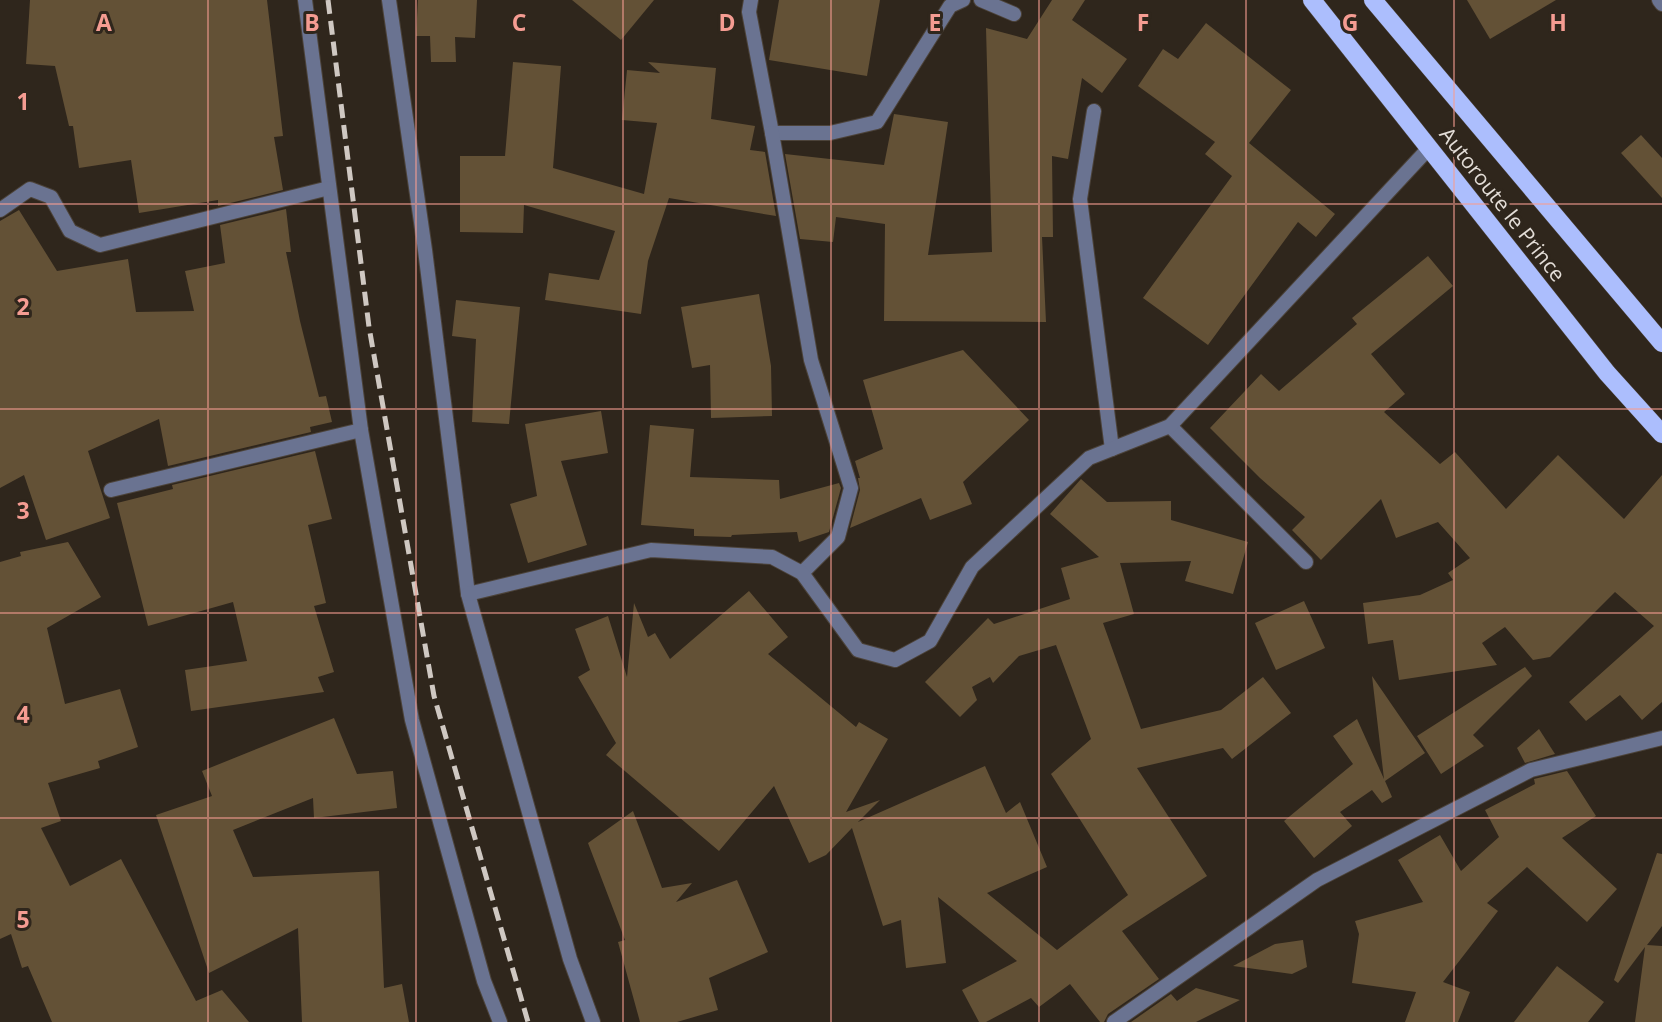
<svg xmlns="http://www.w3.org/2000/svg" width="1662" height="1022" viewBox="0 0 1662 1022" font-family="'Open Sans',sans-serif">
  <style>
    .building { fill: #635136 }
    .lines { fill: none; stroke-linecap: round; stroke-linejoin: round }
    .lane-casing { stroke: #4c433a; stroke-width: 16 }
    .street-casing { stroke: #4c433a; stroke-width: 16 }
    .primary-casing { stroke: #4c433a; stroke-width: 19 }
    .lane { stroke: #6a7391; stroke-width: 14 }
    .street { stroke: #6a7391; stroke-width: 14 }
    .primary { stroke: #acbefd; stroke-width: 18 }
    .rail { stroke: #cfc8c2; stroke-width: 5; stroke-dasharray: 14 7; stroke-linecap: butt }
    .grid { fill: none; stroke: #f59c92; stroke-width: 2; stroke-opacity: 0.55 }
    .labels { text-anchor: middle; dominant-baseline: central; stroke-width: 6; stroke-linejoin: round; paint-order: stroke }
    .street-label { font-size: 21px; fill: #e4ded8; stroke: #2f261c }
    .grid-label { font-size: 23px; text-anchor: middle; font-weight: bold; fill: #f59c92; stroke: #2f261c; stroke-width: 6; stroke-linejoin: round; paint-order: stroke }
  </style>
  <rect width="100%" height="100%" fill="#2f261c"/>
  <g class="building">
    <polygon points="30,0 267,0 283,136 274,137 283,190 218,206 218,200 139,213 131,160 79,168 73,126 69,126 55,66 26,64"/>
    <polygon points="418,0 477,0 475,38 455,37 456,62 431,62 430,36 416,36"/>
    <polygon points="572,0 654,0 621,40"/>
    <polygon points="779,0 880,0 867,76 769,60"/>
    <polygon points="1052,0 1085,0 1072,20 1127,59 1102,93 1082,78 1068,159 1052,156 1053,237 1042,237 1046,322 884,321 885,224 836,217 833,242 800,239 785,154 884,165 894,114 948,122 928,255 992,252 986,28 1027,39"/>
    <polygon points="1467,0 1556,0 1490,39"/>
    <polygon points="1206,23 1291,90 1249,143 1335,214 1316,237 1298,222 1208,345 1143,298 1232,176 1205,154 1215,142 1138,86 1163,49 1178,59"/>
    <polygon points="513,62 561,66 553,168 644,194 657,123 622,120 627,70 660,73 648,62 716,68 711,119 755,126 750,150 765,152 776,216 669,198 648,261 641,314 545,300 549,273 599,280 615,231 524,205 523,233 460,232 460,156 505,156"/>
    <polygon points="1641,135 1662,158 1662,198 1621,153"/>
    <polygon points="286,209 291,252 286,252 300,321 319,397 326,396 332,422 310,427 311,432 168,466 159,419 88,451 110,518 46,540 24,475 0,488 0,221 19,210 57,271 128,259 136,312 194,311 185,271 225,263 220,225"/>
    <polygon points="1428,256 1453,286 1371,354 1405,394 1384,412 1440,464 1455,452 1506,509 1558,455 1624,519 1662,475 1662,702 1642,720 1620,695 1586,721 1569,702 1654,626 1615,592 1550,657 1533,660 1505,627 1482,643 1497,665 1399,680 1393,640 1368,644 1363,603 1420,595 1453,580 1448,573 1470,558 1438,522 1396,538 1381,499 1321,560 1292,530 1305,517 1260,478 1210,428 1261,374 1279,391 1357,324 1352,318"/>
    <polygon points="759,294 771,366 772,416 711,418 710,365 692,368 681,307"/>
    <polygon points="456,300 520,307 509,424 472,422 476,339 452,336"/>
    <polygon points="963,350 1029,420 963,482 972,504 930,520 921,498 850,528 860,490 858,478 860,478 855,461 883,449 863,380"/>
    <polygon points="601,411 608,453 561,461 587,545 528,563 510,504 537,496 525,424"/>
    <polygon points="650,425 694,429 690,477 779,480 780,499 839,483 841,488 829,532 799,542 797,532 732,535 731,537 694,536 694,529 641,525"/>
    <polygon points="315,451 332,519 308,525 326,603 314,606 334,672 318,677 324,692 191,711 185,670 247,661 233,602 148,626 117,503 173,489 172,485"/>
    <polygon points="1081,479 1107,502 1171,501 1171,520 1248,542 1233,594 1185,581 1191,561 1120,563 1134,614 1103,623 1141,729 1221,710 1263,677 1291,713 1232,759 1223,748 1137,768 1207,876 1122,931 1159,979 1108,1014 1104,1022 1100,1022 1070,984 1039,1007 1031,998 986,1022 979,1022 962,990 1017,961 938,897 946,963 906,968 901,920 883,926 852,828 826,855 809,863 774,786 719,851 606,755 616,743 578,677 590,670 575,629 608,616 627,677 634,603 648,637 655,633 670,659 749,591 788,637 768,654 856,727 859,722 888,739 846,812 880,800 858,822 985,766 1006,813 1020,802 1047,867 987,893 1057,950 1128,895 1051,774 1091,739 1056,645 1019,656 993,683 990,677 972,687 977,700 960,717 925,682 988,618 994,624 1070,599 1061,568 1099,557 1050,514"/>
    <polygon points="68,542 101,597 47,628 65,704 120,689 138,747 98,761 100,768 48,783 61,821 41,828 70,886 121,859 196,1001 222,990 249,1022 52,1022 28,966 22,968 11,934 0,939 0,562 21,556 20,552"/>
    <polygon points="1304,601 1325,648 1276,670 1255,623"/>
    <polygon points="1525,667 1532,676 1473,735 1484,746 1441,774 1417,736"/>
    <polygon points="1372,676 1425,753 1385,781 1392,797 1382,803 1372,790 1340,812 1352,826 1314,858 1284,821 1353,764 1333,736 1357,719 1384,779"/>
    <polygon points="334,718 357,774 393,771 397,808 314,818 313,798 233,830 253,877 379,871 384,988 402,984 409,1022 302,1022 298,928 209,973 156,815 212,796 202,771"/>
    <polygon points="1539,729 1555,754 1525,763 1517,748"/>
    <polygon points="1567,771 1596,816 1562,838 1617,889 1587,922 1527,867 1487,903 1498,911 1443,982 1470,992 1458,1022 1405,1022 1416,992 1352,983 1359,934 1355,921 1423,902 1398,860 1440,835 1461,871 1499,837 1485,810 1535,784 1534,779"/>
    <polygon points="633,811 662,888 692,883 676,902 737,880 768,952 709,978 718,1010 677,1022 640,1022 618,942 625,940 588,843"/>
    <polygon points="1657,853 1662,854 1662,926 1647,945 1662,946 1662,1022 1635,1022 1645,947 1618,983 1614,980"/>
    <polygon points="1303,940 1307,967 1292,974 1233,966 1275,944"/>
    <polygon points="1557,966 1604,1002 1588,1022 1514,1022"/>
    <polygon points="1196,988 1240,1000 1196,1022 1131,1022 1171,994 1177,1001"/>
  </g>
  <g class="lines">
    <g class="lane-casing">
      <g id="lane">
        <polyline points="1659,0 1662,4"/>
        <polyline points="1094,111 1080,199 1112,449"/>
        <polyline points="1170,426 1306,562"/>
        <polyline points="111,490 361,430"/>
      </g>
    </g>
    <g class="street-casing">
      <g id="street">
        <polyline points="305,0 361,430 412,720 484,981 500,1022"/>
        <polyline points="389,0 425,250 468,594 570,959 593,1022"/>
        <polyline points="751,0 749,12 772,133 830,133 877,122 950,6 963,0"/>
        <polyline points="981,0 1014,14"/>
        <polyline points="772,133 811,360 851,488 838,537 802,573"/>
        <polyline points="0,210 30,189 51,197 70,231 100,245 329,188"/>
        <polyline points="468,594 651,550 772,557 802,573 858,650 895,660 930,641 972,567 1089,458 1170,426 1429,148"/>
        <polyline points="1114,1022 1317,880 1531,770 1662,738"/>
      </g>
    </g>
    <g class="primary-casing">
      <g id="primary">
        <polyline points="1312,0 1607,373 1662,434"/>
        <polyline points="1373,0 1662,343"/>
      </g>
    </g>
    <use href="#lane" class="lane"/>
    <use href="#street" class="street"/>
    <use href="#primary" class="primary"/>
    <polyline class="rail" points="328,0 369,327 434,696 528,1022"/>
  </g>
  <path class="grid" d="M208,0V1022M416,0V1022M623,0V1022M831,0V1022M1039,0V1022M1246,0V1022M1454,0V1022M0,204H1662M0,409H1662M0,613H1662M0,818H1662"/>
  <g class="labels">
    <g class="street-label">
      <text transform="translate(1503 204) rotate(52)">Autoroute le Prince</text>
    </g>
  </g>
  <g class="grid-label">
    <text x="104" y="31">A</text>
    <text x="312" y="31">B</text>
    <text x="519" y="31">C</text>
    <text x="727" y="31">D</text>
    <text x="935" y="31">E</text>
    <text x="1143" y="31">F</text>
    <text x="1350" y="31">G</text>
    <text x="1558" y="31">H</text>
    <text x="23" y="110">1</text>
    <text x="23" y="315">2</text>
    <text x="23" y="519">3</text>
    <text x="23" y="723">4</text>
    <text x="23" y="928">5</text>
  </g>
</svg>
